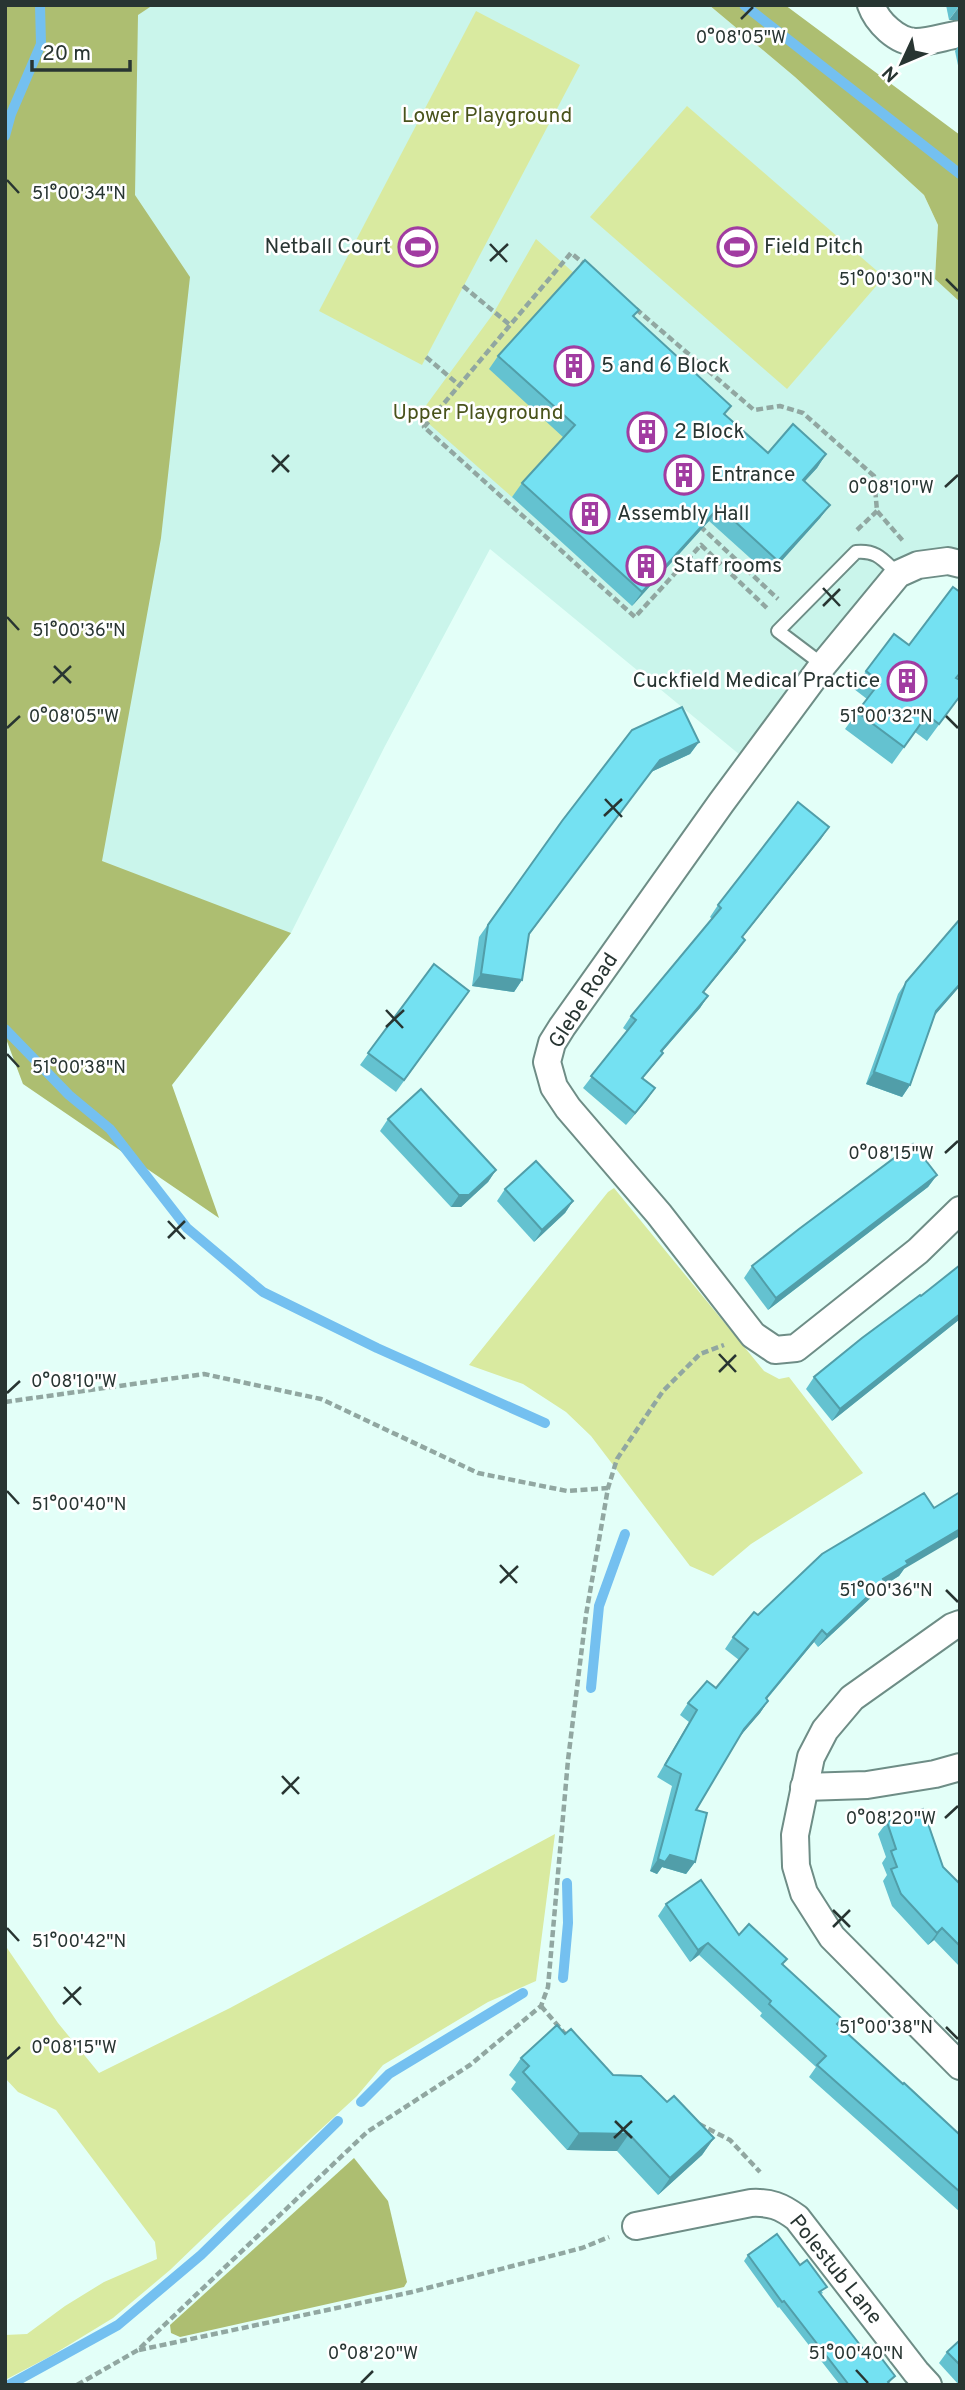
<svg xmlns="http://www.w3.org/2000/svg" width="965" height="2390" viewBox="0 0 965 2390" font-family="Overpass,sans-serif">
  <style>
    .built { fill: #caf5eb }
    .green { fill: #d9eaa0 }
    .forest { fill: #adbe71 }
    .lines { fill: none; stroke-linecap: round; stroke-linejoin: round }
    .stream { stroke: #74c0f0; stroke-width: 10 }
    .service-casing { stroke: #6e8d86; stroke-width: 16 }
    .minor-casing { stroke: #6e8d86; stroke-width: 30 }
    .path { stroke: #91a7a1; stroke-width: 4.5; stroke-dasharray: 7 3.5; stroke-linecap: butt }
    .service { stroke: #fff; stroke-width: 12 }
    .minor { stroke: #fff; stroke-width: 26 }
    .wall { fill: #64c2d0 }
    .shaded-wall { fill: #519ea9 }
    .building { fill: #74e1f2; stroke: #519ea9; stroke-width: 2 }
    .ticks { fill: none; stroke: #283532; stroke-width: 2.5 }
    .labels { text-anchor: middle; dominant-baseline: central; stroke-width: 5; stroke-linejoin: round; paint-order: stroke }
    .park-label { font-size: 21px; fill: #49531b; stroke: #fff }
    .poi-label { font-size: 21px; fill: #283532; stroke: #fff; text-anchor: start }
    .street-label { font-size: 21px; fill: #283532; stroke: #fff }
    .ticks-label { font-size: 18px; text-anchor: middle; fill: #283532; stroke: #fff; stroke-width: 5; stroke-linejoin: round; paint-order: stroke }
  </style>
  <rect width="100%" height="100%" fill="#e3fff8"/>
  <polygon class="built" points="63,5 709,5 795,77 924,195 938,225 935,279 960,302 960,564 919,565 751,764 490,549 385,746 291,933 172,1085 23,1084 5,1036 5,377"/>
  <g class="green">
    <polygon points="476,11 580,65 422,365 319,311"/>
    <polygon points="687,106 884,277 787,389 590,217"/>
    <polygon points="536,239 575,274 565,439 512,497 419,415 493,314"/>
    <polygon points="614,1188 764,1371 779,1379 789,1377 863,1473 751,1544 713,1576 690,1566 591,1436 566,1412 523,1384 469,1365 608,1192"/>
    <polygon points="555,1834 536,1981 488,2002 383,2065 357,2096 223,2219 170,2270 113,2318 49,2357 5,2380 5,2335 27,2334 65,2306 104,2282 157,2259 155,2242 56,2110 18,2092 5,2078 5,1945 58,2023 99,2073 230,2008"/>
  </g>
  <g class="forest">
    <polygon points="5,5 153,5 138,15 135,195 190,277 161,538 102,861 291,933 172,1085 219,1218 23,1084 5,1036"/>
    <polygon points="709,5 785,5 960,135 960,302 935,279 938,225 924,195 795,77"/>
    <polygon points="354,2158 388,2201 407,2282 404,2287 180,2337 171,2333 170,2325"/>
  </g>
  <g class="lines">
    <g class="stream">
      <polyline points="744,5 960,174"/>
      <polyline points="5,136 11,114 41,44 40,5"/>
      <polyline points="5,1029 69,1095 110,1129 187,1228 263,1292 377,1348 545,1423"/>
      <polyline points="591,1688 599,1606 625,1534"/>
      <polyline points="563,1978 568,1923 567,1883"/>
      <polyline points="361,2102 389,2074 523,1993"/>
      <polyline points="9,2385 118,2325 201,2255 338,2121"/>
    </g>
    <g class="service-casing">
      <path id="service" d="M823,665L778,631L856,552C877,550 883,560 898,574"/>
    </g>
    <g class="minor-casing">
      <g id="minor">
        <path d="M871,5C877,22 897,42 916,42C930,42 946,36 960,34"/>
        <polyline points="960,564 948,561 918,565 898,574 823,665 721,803 562,1027 552,1043 547,1062 554,1087 568,1108 659,1214 753,1335 775,1350 796,1348 918,1251 960,1210"/>
        <polyline points="960,1624 952,1627 852,1698 825,1730 811,1757 795,1835 796,1866 804,1893 832,1937 960,2066"/>
        <polyline points="804,1787 867,1785 935,1774 960,1767"/>
        <path d="M636,2226L751,2203C770,2202 781,2206 797,2218L916,2372L928,2385"/>
      </g>
    </g>
    <g class="path">
      <polyline points="587,266 571,253 424,427 635,617 701,545 769,610"/>
      <polyline points="463,286 510,325"/>
      <polyline points="636,309 754,410 780,406 803,413 874,476 877,511 903,541"/>
      <polyline points="426,357 459,385"/>
      <polyline points="700,526 778,599"/>
      <polyline points="857,530 877,511"/>
      <polyline points="5,1402 204,1374 321,1399 478,1473 567,1491 608,1488"/>
      <polyline points="541,2006 566,2035"/>
      <polyline points="699,2124 730,2140 760,2172"/>
      <polyline points="139,2350 412,2292 582,2248 609,2237"/>
      <polyline points="77,2385 138,2350 367,2132 470,2065 541,2006 548,1987 568,1760 586,1615 608,1488 617,1459 663,1391 700,1354 724,1345"/>
    </g>
    <use href="#service" class="service"/>
    <use href="#minor" class="minor"/>
  </g>
  <g class="wall">
    <polygon points="946,5 960,5 949,20"/>
    <polygon points="960,44 960,75 955,51"/>
    <polygon points="634,317 725,414 768,453 826,454 817,468 805,481 830,505 820,518 769,575 709,521 632,606 512,497 522,483 564,438 489,369 498,356"/>
    <polygon points="960,592 960,674 957,678 960,696 927,741 915,732 892,764 845,729 867,699 854,689 866,671 909,645"/>
    <polygon points="699,742 690,754 651,772 529,935 522,980 514,992 472,986 479,937 562,821"/>
    <polygon points="829,827 742,937 745,940 737,952 703,992 708,996 700,1008 662,1052 654,1065 643,1078 655,1088 626,1125 583,1088 627,1031 623,1028 631,1016 712,919 710,917 718,905"/>
    <polygon points="960,919 960,986 935,1015 910,1085 902,1097 866,1084 898,994 906,982"/>
    <polygon points="434,964 469,991 396,1092 360,1065"/>
    <polygon points="388,1119 496,1170 488,1182 461,1207 451,1207 380,1131"/>
    <polygon points="937,1175 928,1187 768,1310 744,1278 752,1266"/>
    <polygon points="505,1189 573,1201 565,1213 534,1242 497,1201"/>
    <polygon points="960,1265 960,1319 832,1421 806,1389 814,1377 921,1296"/>
    <polygon points="904,1569 899,1576 878,1589 876,1593 818,1647 814,1642 767,1699 768,1701 760,1713 740,1736 696,1810 695,1862 686,1874 662,1867 657,1874 650,1871 672,1786 657,1777 689,1722 680,1715 688,1703 716,1688 739,1660 725,1649 733,1637 758,1615"/>
    <polygon points="887,1822 943,1867 960,1884 960,1967 934,1940 928,1945 892,1906 883,1881 887,1875 882,1863 886,1857 878,1834"/>
    <polygon points="666,1904 739,1935 783,1964 838,2025 960,2135 960,2212 809,2077 816,2067 760,2016 762,2013 699,1955 690,1962 658,1916"/>
    <polygon points="565,2034 613,2075 667,2102 714,2138 702,2155 658,2195 617,2151 567,2150 511,2089 516,2082 509,2075 521,2058"/>
    <polygon points="748,2255 800,2265 823,2293 821,2294 871,2359 895,2376 889,2383 890,2385 840,2385 779,2307 778,2308 744,2261"/>
    <polygon points="960,2340 960,2385 959,2385 939,2363 947,2352"/>
  </g>
  <g class="shaded-wall">
    <polygon points="958,8 960,8 960,20 949,20"/>
    <polygon points="826,454 817,468 793,494 803,480"/>
    <polygon points="830,505 820,518 769,575 778,561"/>
    <polygon points="719,507 709,521 632,606 642,592"/>
    <polygon points="699,742 690,754 651,772 660,760"/>
    <polygon points="829,827 821,839 733,949 742,937"/>
    <polygon points="745,940 737,952 694,1004 703,992"/>
    <polygon points="481,974 522,980 514,992 472,986"/>
    <polygon points="960,984 960,986 928,1023 936,1011"/>
    <polygon points="708,996 700,1008 652,1063 661,1051"/>
    <polygon points="874,1072 910,1085 902,1097 866,1084"/>
    <polygon points="655,1088 647,1100 626,1125 635,1113"/>
    <polygon points="496,1170 488,1182 461,1207 451,1207 459,1195"/>
    <polygon points="937,1175 928,1187 768,1310 776,1298"/>
    <polygon points="573,1201 565,1213 534,1242 542,1230"/>
    <polygon points="960,1314 960,1319 832,1421 840,1409"/>
    <polygon points="960,1529 960,1536 904,1569 899,1576 878,1589 876,1593 818,1647 827,1635 883,1579 906,1561"/>
    <polygon points="822,1630 814,1642 757,1710 766,1698"/>
    <polygon points="768,1701 760,1713 736,1741 744,1729"/>
    <polygon points="670,1855 695,1862 686,1874 662,1867 657,1874 650,1871 658,1859"/>
    <polygon points="942,1928 934,1940 928,1945 937,1933"/>
    <polygon points="708,1943 699,1955 690,1962 698,1950"/>
    <polygon points="579,2133 629,2134 617,2151 567,2150"/>
    <polygon points="714,2138 702,2155 658,2195 670,2178"/>
  </g>
  <g class="building">
    <polygon points="585,260 639,310 633,316 731,406 724,414 768,453 793,424 826,454 803,480 830,505 778,561 719,507 642,592 522,483 575,425 498,356"/>
    <polygon points="953,587 960,592 960,673 956,678 960,680 960,696 939,724 927,715 904,747 857,712 880,682 866,671 894,634 909,645"/>
    <polygon points="682,707 699,742 660,760 529,934 522,980 481,974 488,925 562,821 632,730"/>
    <polygon points="798,802 829,827 742,937 745,940 703,992 708,996 661,1051 663,1053 642,1078 655,1088 635,1113 591,1076 636,1020 631,1016 721,908 718,905"/>
    <polygon points="960,919 960,984 936,1011 910,1085 874,1072 906,982"/>
    <polygon points="434,964 469,991 404,1080 368,1053"/>
    <polygon points="421,1089 496,1170 469,1195 459,1195 388,1119"/>
    <polygon points="913,1144 937,1175 776,1298 752,1266 799,1229"/>
    <polygon points="536,1161 573,1201 542,1230 505,1189"/>
    <polygon points="960,1265 960,1314 840,1409 814,1377 862,1338 920,1295 921,1296"/>
    <polygon points="960,1492 960,1529 906,1561 908,1564 883,1579 884,1581 827,1635 822,1630 766,1698 768,1701 744,1729 696,1810 707,1813 695,1862 670,1855 665,1862 658,1859 681,1774 665,1765 697,1710 688,1703 707,1681 716,1688 748,1649 733,1637 754,1612 758,1615 822,1554 924,1493 934,1508"/>
    <polygon points="923,1809 943,1867 960,1884 960,1946 942,1928 937,1933 901,1894 891,1869 897,1867 891,1851 896,1849 887,1822"/>
    <polygon points="701,1880 739,1935 749,1924 787,1959 782,1964 842,2019 837,2024 903,2084 904,2083 960,2135 960,2192 817,2065 826,2056 769,2004 771,2001 708,1943 698,1950 666,1904"/>
    <polygon points="557,2025 565,2034 571,2029 613,2075 641,2076 667,2102 674,2096 714,2138 670,2178 629,2134 579,2133 523,2072 529,2066 521,2058"/>
    <polygon points="777,2234 800,2265 807,2260 827,2287 819,2292 871,2359 882,2359 895,2376 888,2382 890,2385 849,2385 784,2301 782,2302 748,2255"/>
    <polygon points="960,2340 960,2365 947,2352"/>
  </g>
  <path class="ticks" d="M741,19L753,7M7,180L19,193M490,244L507,262M490,261L508,244M946,279L958,291M272,455L289,472M272,472L289,455M945,487L958,475M823,588L840,606M823,606L840,589M7,617L19,630M54,666L71,683M53,683L71,666M946,716L958,728M7,728L20,716M605,799L622,817M604,816L622,799M386,1010L403,1028M386,1027L404,1010M7,1054L19,1067M945,1153L958,1141M168,1221L185,1239M168,1238L185,1221M719,1354L736,1372M719,1372L736,1355M7,1393L20,1381M7,1491L19,1504M500,1565L517,1583M500,1583L518,1566M946,1590L958,1602M282,1776L299,1794M282,1794L299,1777M945,1818L958,1806M833,1910L850,1927M833,1927L850,1910M7,1928L19,1941M64,1987L81,2005M63,2004L81,1987M946,2027L958,2039M7,2059L20,2047M615,2121L632,2138M614,2138L632,2121M856,2370L868,2383M361,2383L373,2371"/>
  <defs>
    <g id="stadium-ring" transform="scale(2.0125)"><circle r="9.5" fill="#fff" stroke="#a13ca1" stroke-width="1.5"/><path d="M0-5a6.5 5 0 1 0 0 10a6.5 5 0 1 0 0-10ZM-3.5-1.8h7v3.6h-7Z" fill="#a13ca1"/></g>
    <g id="building-ring" transform="scale(2.0125)"><circle r="9.5" fill="#fff" stroke="#a13ca1" stroke-width="1.5"/><path d="M-4-6H4V6H1V3H-1V6H-4ZM-2.5-4.3h1.7v1.8h-1.7ZM.8-4.3h1.7v1.8H.8ZM-2.5-1h1.7V.8h-1.7ZM.8-1h1.7V.8H.8Z" fill="#a13ca1"/></g>
  </defs>
  <g fill-rule="evenodd">
    <use href="#stadium-ring" x="418" y="247"/>
    <use href="#stadium-ring" x="737" y="247"/>
    <use href="#building-ring" x="574" y="366"/>
    <use href="#building-ring" x="647" y="432"/>
    <use href="#building-ring" x="684" y="475"/>
    <use href="#building-ring" x="590" y="514"/>
    <use href="#building-ring" x="646" y="566"/>
    <use href="#building-ring" x="907" y="681"/>
  </g>
  <g class="labels">
    <g class="park-label">
      <text x="487" y="116">Lower Playground</text>
      <text x="478" y="413">Upper Playground</text>
    </g>
    <g class="poi-label">
      <text x="391" y="247" text-anchor="end">Netball Court</text>
      <text x="764" y="247">Field Pitch</text>
      <text x="601" y="366">5 and 6 Block</text>
      <text x="674" y="432">2 Block</text>
      <text x="711" y="475">Entrance</text>
      <text x="617" y="514">Assembly Hall</text>
      <text x="673" y="566">Staff rooms</text>
      <text x="880" y="681" text-anchor="end">Cuckfield Medical Practice</text>
    </g>
    <g class="street-label">
      <text transform="translate(584 1001) rotate(-57)">Glebe Road</text>
      <text transform="translate(835 2270) rotate(51)">Polestub Lane</text>
    </g>
  </g>
  <g class="ticks-label">
    <text x="741" y="43">0°08'05"W</text>
    <text x="79" y="199">51°00'34"N</text>
    <text x="886" y="285">51°00'30"N</text>
    <text x="891" y="493">0°08'10"W</text>
    <text x="79" y="636">51°00'36"N</text>
    <text x="886" y="722">51°00'32"N</text>
    <text x="74" y="722">0°08'05"W</text>
    <text x="79" y="1073">51°00'38"N</text>
    <text x="891" y="1159">0°08'15"W</text>
    <text x="74" y="1387">0°08'10"W</text>
    <text x="79" y="1510">51°00'40"N</text>
    <text x="886" y="1596">51°00'36"N</text>
    <text x="891" y="1824">0°08'20"W</text>
    <text x="79" y="1947">51°00'42"N</text>
    <text x="886" y="2033">51°00'38"N</text>
    <text x="74" y="2053">0°08'15"W</text>
    <text x="856" y="2359">51°00'40"N</text>
    <text x="373" y="2359">0°08'20"W</text>
  </g>
  <rect width="965" height="2390" fill="none" stroke="#283532" stroke-width="14"/>
  <g transform="translate(902 63) rotate(226)" stroke="#ffffff" stroke-width="5" paint-order="stroke">
  <path d="M0-5L12 26L0 18L-12 26Z" fill="#283532"/>
  <text y="-10" font-size="19" font-weight="bold" text-anchor="middle" fill="#283532">N</text>
  </g>
  <path d="M32 60v10h98v-10" fill="none" stroke="#283532" stroke-width="3.5"/>
  <text x="42" y="60" font-size="21" fill="#283532" stroke="#ffffff" stroke-width="5" paint-order="stroke">20 m</text>
</svg>
